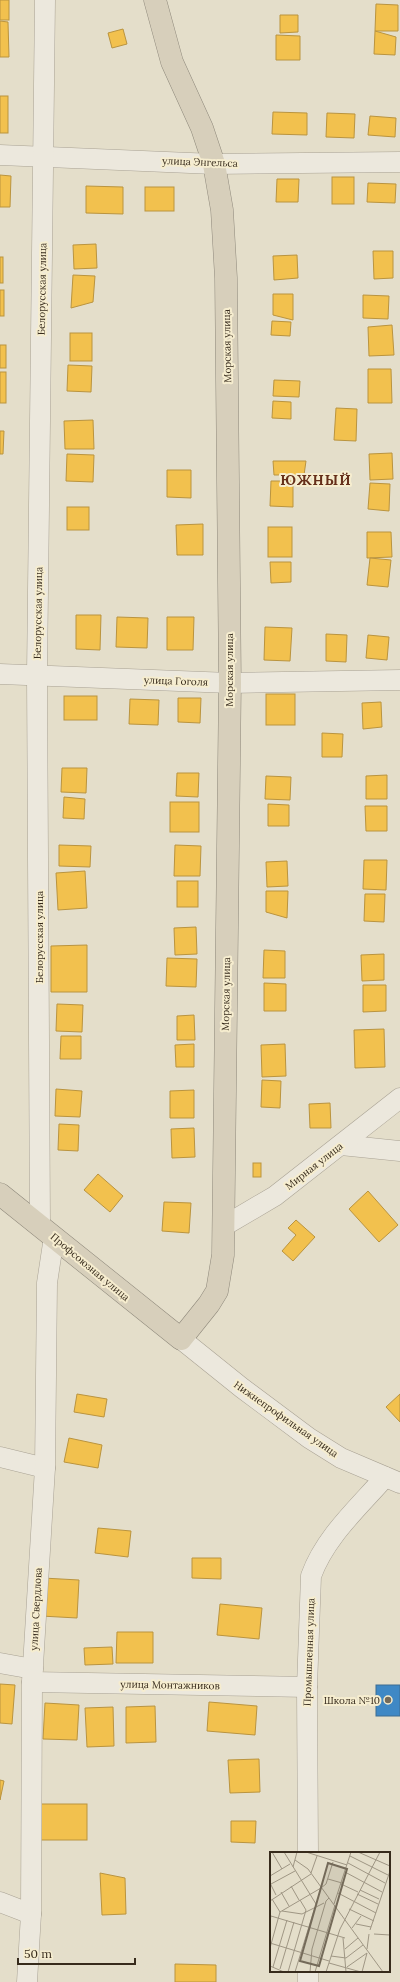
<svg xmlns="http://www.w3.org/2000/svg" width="400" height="1982" viewBox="0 0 400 1982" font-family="Lora,serif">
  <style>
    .homes { fill: #f2c14e; stroke: #ba943f }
    .schools { fill: #3f88c5; stroke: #3d6c92 }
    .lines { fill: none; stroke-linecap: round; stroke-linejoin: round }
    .minor-casing { stroke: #a9a294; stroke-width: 21 }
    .highway-casing { stroke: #8e887b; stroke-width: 23 }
    .minor { stroke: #ece8dd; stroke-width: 20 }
    .highway { stroke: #d7cfbb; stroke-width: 22 }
    .poi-dot { fill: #746a59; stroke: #f6edcf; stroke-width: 1.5 }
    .labels { text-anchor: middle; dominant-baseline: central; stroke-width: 4; stroke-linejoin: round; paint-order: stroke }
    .street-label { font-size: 10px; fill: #372b1c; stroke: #f6edcf }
    .poi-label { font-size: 10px; fill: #372b1c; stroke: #f6edcf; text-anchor: end }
    .district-label { font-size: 14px; font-weight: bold; letter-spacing: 1px; fill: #652f1a; stroke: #f6edcf }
    .inset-road { fill: none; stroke: #9f9684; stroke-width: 1 }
    .view { fill: #746a59; fill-opacity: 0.15; stroke: #746a59; stroke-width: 2 }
    .inset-edge { fill: none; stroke: #372b1c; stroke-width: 2 }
  </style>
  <rect width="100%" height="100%" fill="#e4deca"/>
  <g class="homes">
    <rect x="0" y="0" width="9" height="20"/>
    <polygon points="376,4 398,5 398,31 375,31"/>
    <polygon points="280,15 298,15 298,32 280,33"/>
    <polygon points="0,21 8,22 9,57 0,57"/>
    <polygon points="123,29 127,44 112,48 108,33"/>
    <polygon points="375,31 396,37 395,55 374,54"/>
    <polygon points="276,35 300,36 300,60 276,60"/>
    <rect x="0" y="96" width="8" height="37"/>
    <polygon points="273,112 307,113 307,135 272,134"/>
    <polygon points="327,113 355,114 354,138 326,137"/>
    <polygon points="370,116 396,118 395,137 368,135"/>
    <polygon points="0,175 11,176 10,207 0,207"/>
    <rect x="332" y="177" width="22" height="27"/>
    <polygon points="277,179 299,179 298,202 276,202"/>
    <polygon points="368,183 396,184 395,203 367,202"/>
    <polygon points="86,186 123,187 123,214 86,213"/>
    <rect x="145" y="187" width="29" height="24"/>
    <polygon points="96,244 97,268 74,269 73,245"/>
    <polygon points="373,251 393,251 393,278 374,279"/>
    <polygon points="297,255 298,278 274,280 273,256"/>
    <rect x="0" y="257" width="3" height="26"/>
    <polygon points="73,275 95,276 93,302 71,308"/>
    <rect x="0" y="290" width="4" height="26"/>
    <polygon points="273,294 293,294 293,320 273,315"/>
    <polygon points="363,295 389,296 388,319 363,318"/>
    <polygon points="272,321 291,322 290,336 271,335"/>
    <polygon points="392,325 394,355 369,356 368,327"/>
    <rect x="70" y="333" width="22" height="28"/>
    <rect x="0" y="345" width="6" height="23"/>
    <polygon points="68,365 92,366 91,392 67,391"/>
    <polygon points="368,369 391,369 392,403 368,403"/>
    <rect x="0" y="372" width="6" height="31"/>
    <polygon points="274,380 300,381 299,397 273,396"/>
    <polygon points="273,401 291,402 291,419 272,418"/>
    <polygon points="336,408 357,409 356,441 334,440"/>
    <polygon points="93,420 94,449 65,449 64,421"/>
    <polygon points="0,431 4,431 3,454 0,454"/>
    <polygon points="392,453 393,479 370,480 369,454"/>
    <polygon points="67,454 94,455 93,482 66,481"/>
    <polygon points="273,461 306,461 304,475 274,475"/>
    <polygon points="167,470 191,470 191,498 167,497"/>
    <polygon points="271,481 293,481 293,507 270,506"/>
    <polygon points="370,483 390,484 389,511 368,509"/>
    <rect x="67" y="507" width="22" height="23"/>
    <polygon points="203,524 203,555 177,555 176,525"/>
    <rect x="268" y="527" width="24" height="30"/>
    <polygon points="367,532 391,532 392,557 367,558"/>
    <polygon points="370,558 391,560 388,587 367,585"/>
    <polygon points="270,562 291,562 291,582 271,583"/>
    <polygon points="76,615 101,615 100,650 76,649"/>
    <polygon points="117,617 148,618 147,648 116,647"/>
    <polygon points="167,617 194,617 193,650 167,650"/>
    <polygon points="265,627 292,628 290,661 264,660"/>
    <polygon points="326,634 347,635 346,662 326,661"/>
    <polygon points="368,635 389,637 387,660 366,658"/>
    <rect x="266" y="694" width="29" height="31"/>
    <rect x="64" y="696" width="33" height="24"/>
    <polygon points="178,698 201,698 200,723 178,722"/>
    <polygon points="130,699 159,700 158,725 129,724"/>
    <polygon points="381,702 382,727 363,729 362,703"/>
    <polygon points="322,733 343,734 342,757 322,757"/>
    <polygon points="62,768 87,768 86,793 61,792"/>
    <polygon points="177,773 199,773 198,797 176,796"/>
    <polygon points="387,775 387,799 366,799 366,776"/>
    <polygon points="266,776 291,777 290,800 265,799"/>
    <polygon points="64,797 85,799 84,819 63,818"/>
    <rect x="170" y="802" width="29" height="30"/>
    <polygon points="268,804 289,805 289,826 268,826"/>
    <polygon points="365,806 387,806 387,831 366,831"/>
    <polygon points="59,845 91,846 90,867 59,866"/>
    <polygon points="175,845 201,846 200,876 174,876"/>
    <polygon points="364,860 387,860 386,890 363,889"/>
    <polygon points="287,861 288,886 267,887 266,862"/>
    <polygon points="85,871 87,908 58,910 56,873"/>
    <rect x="177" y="881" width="21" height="26"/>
    <polygon points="266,891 288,891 287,918 266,912"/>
    <polygon points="365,894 385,894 384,922 364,921"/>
    <polygon points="196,927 197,954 175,955 174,928"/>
    <polygon points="87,945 87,992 51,992 51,946"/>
    <polygon points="264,950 285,951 285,978 263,978"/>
    <polygon points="384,954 384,980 362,981 361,955"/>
    <polygon points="167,958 197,959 196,987 166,986"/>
    <polygon points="264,983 286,984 286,1011 264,1011"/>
    <polygon points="363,985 386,985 386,1011 363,1012"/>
    <polygon points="57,1004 83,1005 82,1032 56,1031"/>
    <polygon points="194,1015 195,1040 177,1040 177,1016"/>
    <polygon points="384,1029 385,1067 355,1068 354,1030"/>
    <polygon points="61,1036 81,1036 81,1059 60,1059"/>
    <polygon points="194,1044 194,1067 176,1067 175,1045"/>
    <polygon points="285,1044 286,1076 262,1077 261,1045"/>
    <polygon points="262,1080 281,1081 280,1108 261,1107"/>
    <polygon points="56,1089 82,1091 80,1117 55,1116"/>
    <polygon points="194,1090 194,1118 170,1118 170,1091"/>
    <polygon points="330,1103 331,1128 310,1128 309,1104"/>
    <polygon points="59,1124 79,1125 78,1151 58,1150"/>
    <polygon points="194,1128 195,1157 172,1158 171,1129"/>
    <rect x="253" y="1163" width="8" height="14"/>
    <polygon points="98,1174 123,1196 110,1212 84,1190"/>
    <polygon points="368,1191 398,1225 379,1242 349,1209"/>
    <polygon points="164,1202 191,1203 189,1233 162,1231"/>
    <polygon points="296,1220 315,1237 293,1261 282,1251 296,1235 288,1228"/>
    <polygon points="77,1394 107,1399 104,1417 74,1412"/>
    <polygon points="400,1394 400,1422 386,1407"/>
    <polygon points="69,1438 102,1445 98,1468 64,1462"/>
    <polygon points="98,1528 131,1531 128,1557 95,1553"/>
    <polygon points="192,1558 221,1558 221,1579 192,1578"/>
    <polygon points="43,1578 79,1580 77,1618 41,1616"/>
    <polygon points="220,1604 262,1608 259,1639 217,1635"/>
    <polygon points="117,1632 153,1632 153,1663 116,1663"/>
    <polygon points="112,1647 113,1664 85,1665 84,1648"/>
    <polygon points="0,1684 15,1685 12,1724 0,1723"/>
    <polygon points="209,1702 257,1706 255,1735 207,1731"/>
    <polygon points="45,1703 79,1705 77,1740 43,1739"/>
    <polygon points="155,1706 156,1742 126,1743 126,1707"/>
    <polygon points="113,1707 114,1746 87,1747 85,1708"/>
    <polygon points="259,1759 260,1792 230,1793 228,1760"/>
    <polygon points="0,1780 4,1781 0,1800"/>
    <rect x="40" y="1804" width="47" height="36"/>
    <polygon points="231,1821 256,1821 255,1843 231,1842"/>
    <polygon points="100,1873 125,1878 126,1914 102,1915"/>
    <polygon points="175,1964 216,1965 216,1982 175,1982"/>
  </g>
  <rect class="schools" x="376" y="1685" width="24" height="31"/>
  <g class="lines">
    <g class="minor-casing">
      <g id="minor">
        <polyline points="0,155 214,164 400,162"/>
        <polyline points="0,674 230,683 400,680"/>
        <polyline points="341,1145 400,1151"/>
        <polyline points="40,1226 37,675 45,0"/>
        <polyline points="224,1226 275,1196 400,1098"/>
        <polyline points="181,1339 242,1388 309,1438 341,1458 400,1483"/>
        <polyline points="0,1457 45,1468"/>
        <polyline points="0,1663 33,1669"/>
        <polyline points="32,1682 307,1687"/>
        <path d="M308,1853L307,1687L311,1576C325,1537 358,1508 385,1477"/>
        <polyline points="0,1902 31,1914"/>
        <polyline points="308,1971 308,1982"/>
        <polyline points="27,1982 31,1914 32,1682 45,1468 47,1283 54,1237"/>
      </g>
    </g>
    <g class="highway-casing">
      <polyline id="highway" points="0,1194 181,1339 209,1304 217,1291 223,1255 230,683 226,278 222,210 214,164 202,128 172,62 155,0"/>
    </g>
    <use href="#minor" class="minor"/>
    <use href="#highway" class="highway"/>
  </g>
  <circle class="poi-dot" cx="388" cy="1700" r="4"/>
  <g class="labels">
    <g class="street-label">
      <text transform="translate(200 162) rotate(2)">улица Энгельса</text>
      <text transform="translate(42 289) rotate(-89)">Белорусская улица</text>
      <text transform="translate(227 346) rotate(-91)">Морская улица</text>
      <text transform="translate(38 613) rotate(-89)">Белорусская улица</text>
      <text transform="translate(229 670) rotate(-90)">Морская улица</text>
      <text transform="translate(176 681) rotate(2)">улица Гоголя</text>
      <text transform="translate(39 937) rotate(-90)">Белорусская улица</text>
      <text transform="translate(226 994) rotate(-89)">Морская улица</text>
      <text transform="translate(314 1166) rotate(-38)">Мирная улица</text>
      <text transform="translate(90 1267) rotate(40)">Профсоюзная улица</text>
      <text transform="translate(286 1419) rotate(35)">Нижнепрофильная улица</text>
      <text transform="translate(36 1609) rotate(-87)">улица Свердлова</text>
      <text transform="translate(309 1652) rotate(-88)">Промышленная улица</text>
      <text transform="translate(170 1685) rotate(1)">улица Монтажников</text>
    </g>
    <g class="poi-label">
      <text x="380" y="1700">Школа №10</text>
    </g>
    <g class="district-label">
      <text x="316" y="480">ЮЖНЫЙ</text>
    </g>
  </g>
  <g transform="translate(270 1852)">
    <rect width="120" height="120" fill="#e4deca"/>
    <path class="inset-road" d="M2,0L12,17M14,0L46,52M36,0L77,13M88,0L120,14M80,4L118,23M25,8L38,17L59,46M78,11L115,31M23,15L27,0M75,20L112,40M41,21L47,4M0,24L20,12M58,27L72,31M0,31L6,43M1,32L25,19M71,32L88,40M21,34L29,48M51,36L56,32L63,10M90,38L109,47M11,40L19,54M68,41L106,61M87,42L108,52M0,49L41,22M64,52L81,0M79,57L104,69M12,59L32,62L54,51M10,60L51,36M0,68L1,64L75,86M86,72L101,75M82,76L91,64M100,78L120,19M104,82L120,83M73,86L76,120M0,91L59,109M0,96L10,60L2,47M75,97L88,86M97,97L99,82M61,104L76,106L93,93M59,111L91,120M0,114L14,120M3,115L17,68M77,115L97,101M10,117L24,70M18,120L36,58L30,48M25,120L45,55M40,120L42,97L56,49L59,46L113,120M45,120L65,53M56,120L70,77L110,0M92,120L97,101"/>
    <path class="view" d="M58,11L77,17L49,114L30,109Z"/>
    <rect width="120" height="120" class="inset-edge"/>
  </g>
  <path d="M18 1958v6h117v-6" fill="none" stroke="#372b1c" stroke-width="2"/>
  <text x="24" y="1958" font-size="12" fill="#372b1c" stroke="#f6edcf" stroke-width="3" paint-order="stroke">50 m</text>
</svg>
